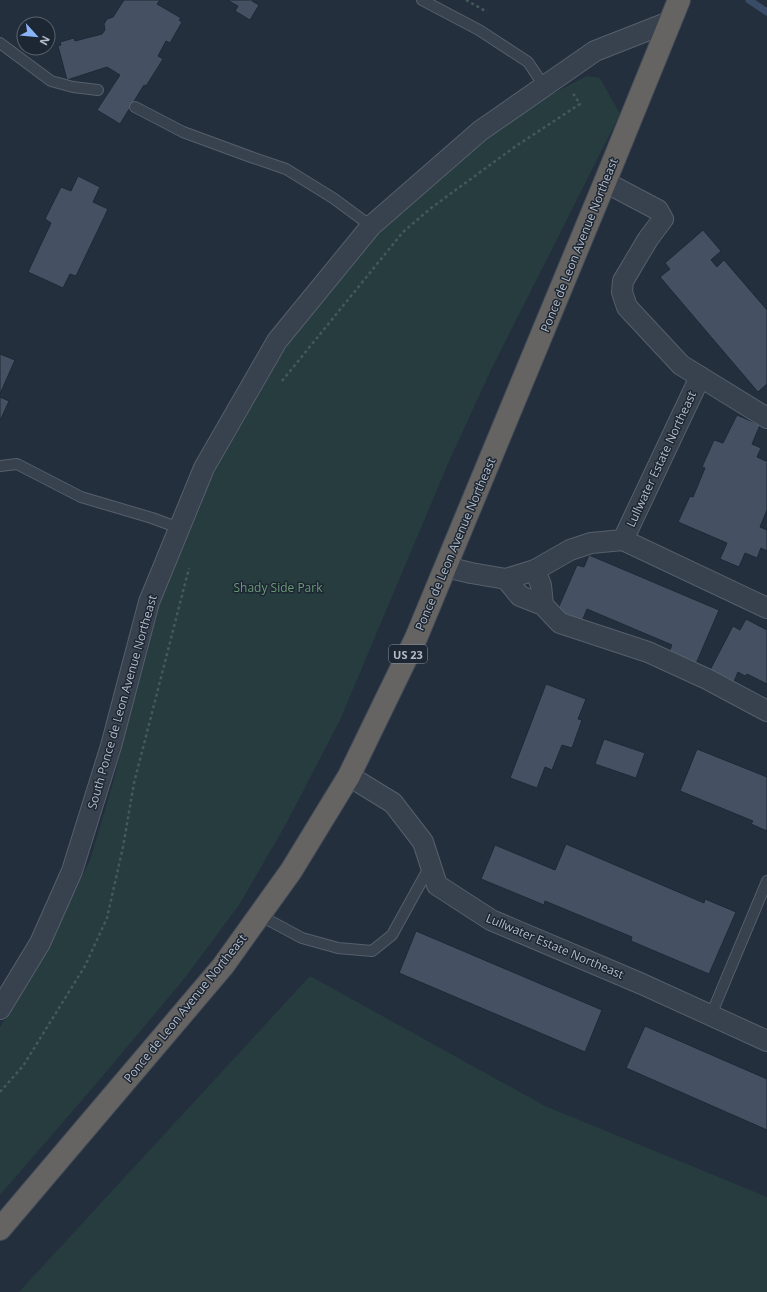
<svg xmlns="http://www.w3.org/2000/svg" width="767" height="1292" viewBox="0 0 767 1292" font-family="'Open Sans',sans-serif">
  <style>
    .green { fill: #263c3f }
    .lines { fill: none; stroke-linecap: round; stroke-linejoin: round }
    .stream { stroke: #394c67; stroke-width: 7 }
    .building { fill: #455162; stroke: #1f2835 }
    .service-casing { stroke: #565f6c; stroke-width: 12 }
    .minor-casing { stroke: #565f6c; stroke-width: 22 }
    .trunk-casing { stroke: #434c59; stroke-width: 24 }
    .path { stroke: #44595c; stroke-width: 2.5; stroke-dasharray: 3 3; stroke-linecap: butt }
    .service { stroke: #38414e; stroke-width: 10 }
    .minor { stroke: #38414e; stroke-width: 20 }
    .trunk { stroke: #656462; stroke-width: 22 }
    .labels { text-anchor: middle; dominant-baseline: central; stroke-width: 3; stroke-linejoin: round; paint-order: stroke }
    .shield { fill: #1d2633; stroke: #878f9c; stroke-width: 1 }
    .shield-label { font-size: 11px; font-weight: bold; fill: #b4bcc9 }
    .street-label { font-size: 12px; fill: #b4bcc9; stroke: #1d2633 }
    .park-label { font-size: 12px; fill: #6b9a76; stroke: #1d2633 }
  </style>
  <rect width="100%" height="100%" fill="#242f3e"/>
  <g class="green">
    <polygon points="587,76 600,78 620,114 491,370 450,459 340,720 286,824 239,905 184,979 96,1084 0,1195 0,1027 42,959 90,860 113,783 156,607 179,543 218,466 291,339 383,224 490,126"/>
    <polygon points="310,976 545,1106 767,1197 767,1292 19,1292"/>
  </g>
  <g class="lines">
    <polyline class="stream" points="749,0 767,12"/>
  </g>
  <g class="building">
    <polygon points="124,0 160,0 157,4 181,18 179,20 182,22 170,43 166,41 158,56 163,59 146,86 144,85 120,124 97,110 120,75 107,67 67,80 58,46 61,45 60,42 74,38 75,41 102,34 105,30 104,24 107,19 113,17"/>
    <polygon points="227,0 253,0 252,1 259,5 250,20 235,11 238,6"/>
    <polygon points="78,176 100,187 93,202 108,209 76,276 70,274 63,288 28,272 51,223 45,219 61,187 71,191"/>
    <polygon points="703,230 721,251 711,260 717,267 724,260 767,310 767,384 758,392 660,277 670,269 665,263"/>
    <polygon points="0,354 15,360 0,394"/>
    <polygon points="0,397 9,401 0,421"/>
    <polygon points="737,415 760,425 752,444 761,448 757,457 766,461 767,459 767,510 760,527 767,530 767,551 761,548 757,558 745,553 739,567 720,559 727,543 678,522 690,496 693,497 705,468 702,467 714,440 723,443"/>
    <polygon points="589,555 719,610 695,666 668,654 672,645 587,609 582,621 557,611 577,565 584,567"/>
    <polygon points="746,619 767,630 767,684 747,674 745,676 738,672 733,684 709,672 733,626 740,630"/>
    <polygon points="546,684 586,699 578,719 582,720 572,748 562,745 552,770 545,767 537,788 510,778"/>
    <polygon points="604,739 645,753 636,778 595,764"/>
    <polygon points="697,749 767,777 767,831 751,824 753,821 680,791"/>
    <polygon points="566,844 704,903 705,899 736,912 709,974 631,941 632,937 545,901 544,905 481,879 495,845 555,870"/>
    <polygon points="416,931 602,1010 585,1052 399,973"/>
    <polygon points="645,1026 767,1079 767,1130 626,1068"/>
  </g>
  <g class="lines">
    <g class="service-casing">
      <g id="service">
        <polyline points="422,0 479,30 528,62 544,86"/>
        <polyline points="0,43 51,81 73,87 98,90"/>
        <polyline points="135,107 183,132 251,157 286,169 333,198 371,226"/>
        <polyline points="0,466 17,464 81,497 152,518 179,528"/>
        <polyline points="259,915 302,938 338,948 372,951 392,935 430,866"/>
        <polyline points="711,1015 767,881"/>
      </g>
    </g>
    <g class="minor-casing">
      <g id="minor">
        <polyline points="605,182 658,210 663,219 648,239 623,281 622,292 627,307 681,365 767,418"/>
        <polyline points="623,540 700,377"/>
        <polyline points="446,567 471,573 506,579 535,570 570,550 591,543 623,540 767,608"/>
        <polyline points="535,570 541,585 543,605"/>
        <polyline points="506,579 520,596 543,605 560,623 648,652 707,679 767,711"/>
        <polyline points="349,776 393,803 423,842 437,885 491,920 642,984 767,1041"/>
        <polyline points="0,1009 40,943 72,871 111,746 149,602 204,468 277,341 371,226 480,131 595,51 669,22"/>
      </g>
    </g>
    <g class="trunk-casing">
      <polyline id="trunk" points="0,1229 223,966 291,871 349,776 416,638 605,182 679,0"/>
    </g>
    <g class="path">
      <polyline points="466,0 487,12"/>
      <polyline points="282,381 403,232 431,208 516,146 580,104 572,92"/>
      <polyline points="0,1092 23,1066 85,966 107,918 123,847 134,783 189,568"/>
    </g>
    <use href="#service" class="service"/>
    <use href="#minor" class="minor"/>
    <use href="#trunk" class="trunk"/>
  </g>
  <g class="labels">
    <rect class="shield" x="389" y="645" width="38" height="18" rx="3"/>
    <g class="shield-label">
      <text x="408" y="654">US 23</text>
    </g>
    <g class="street-label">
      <text transform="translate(579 245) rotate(-68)">Ponce de Leon Avenue Northeast</text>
      <text transform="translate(661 459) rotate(-65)">Lullwater Estate Northeast</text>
      <text transform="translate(455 544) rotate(-67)">Ponce de Leon Avenue Northeast</text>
      <text transform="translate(122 702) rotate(-74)">South Ponce de Leon Avenue Northeast</text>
      <text transform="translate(555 946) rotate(23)">Lullwater Estate Northeast</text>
      <text transform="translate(185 1008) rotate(-51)">Ponce de Leon Avenue Northeast</text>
    </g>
    <g class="park-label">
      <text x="278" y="587">Shady Side Park</text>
    </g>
  </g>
  <g transform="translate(36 36) rotate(117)"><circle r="19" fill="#1d2633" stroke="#59626f"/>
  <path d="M0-3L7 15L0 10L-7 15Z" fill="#8ab4f8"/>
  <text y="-6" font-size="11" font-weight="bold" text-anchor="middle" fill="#b4bcc9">N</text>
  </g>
</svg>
